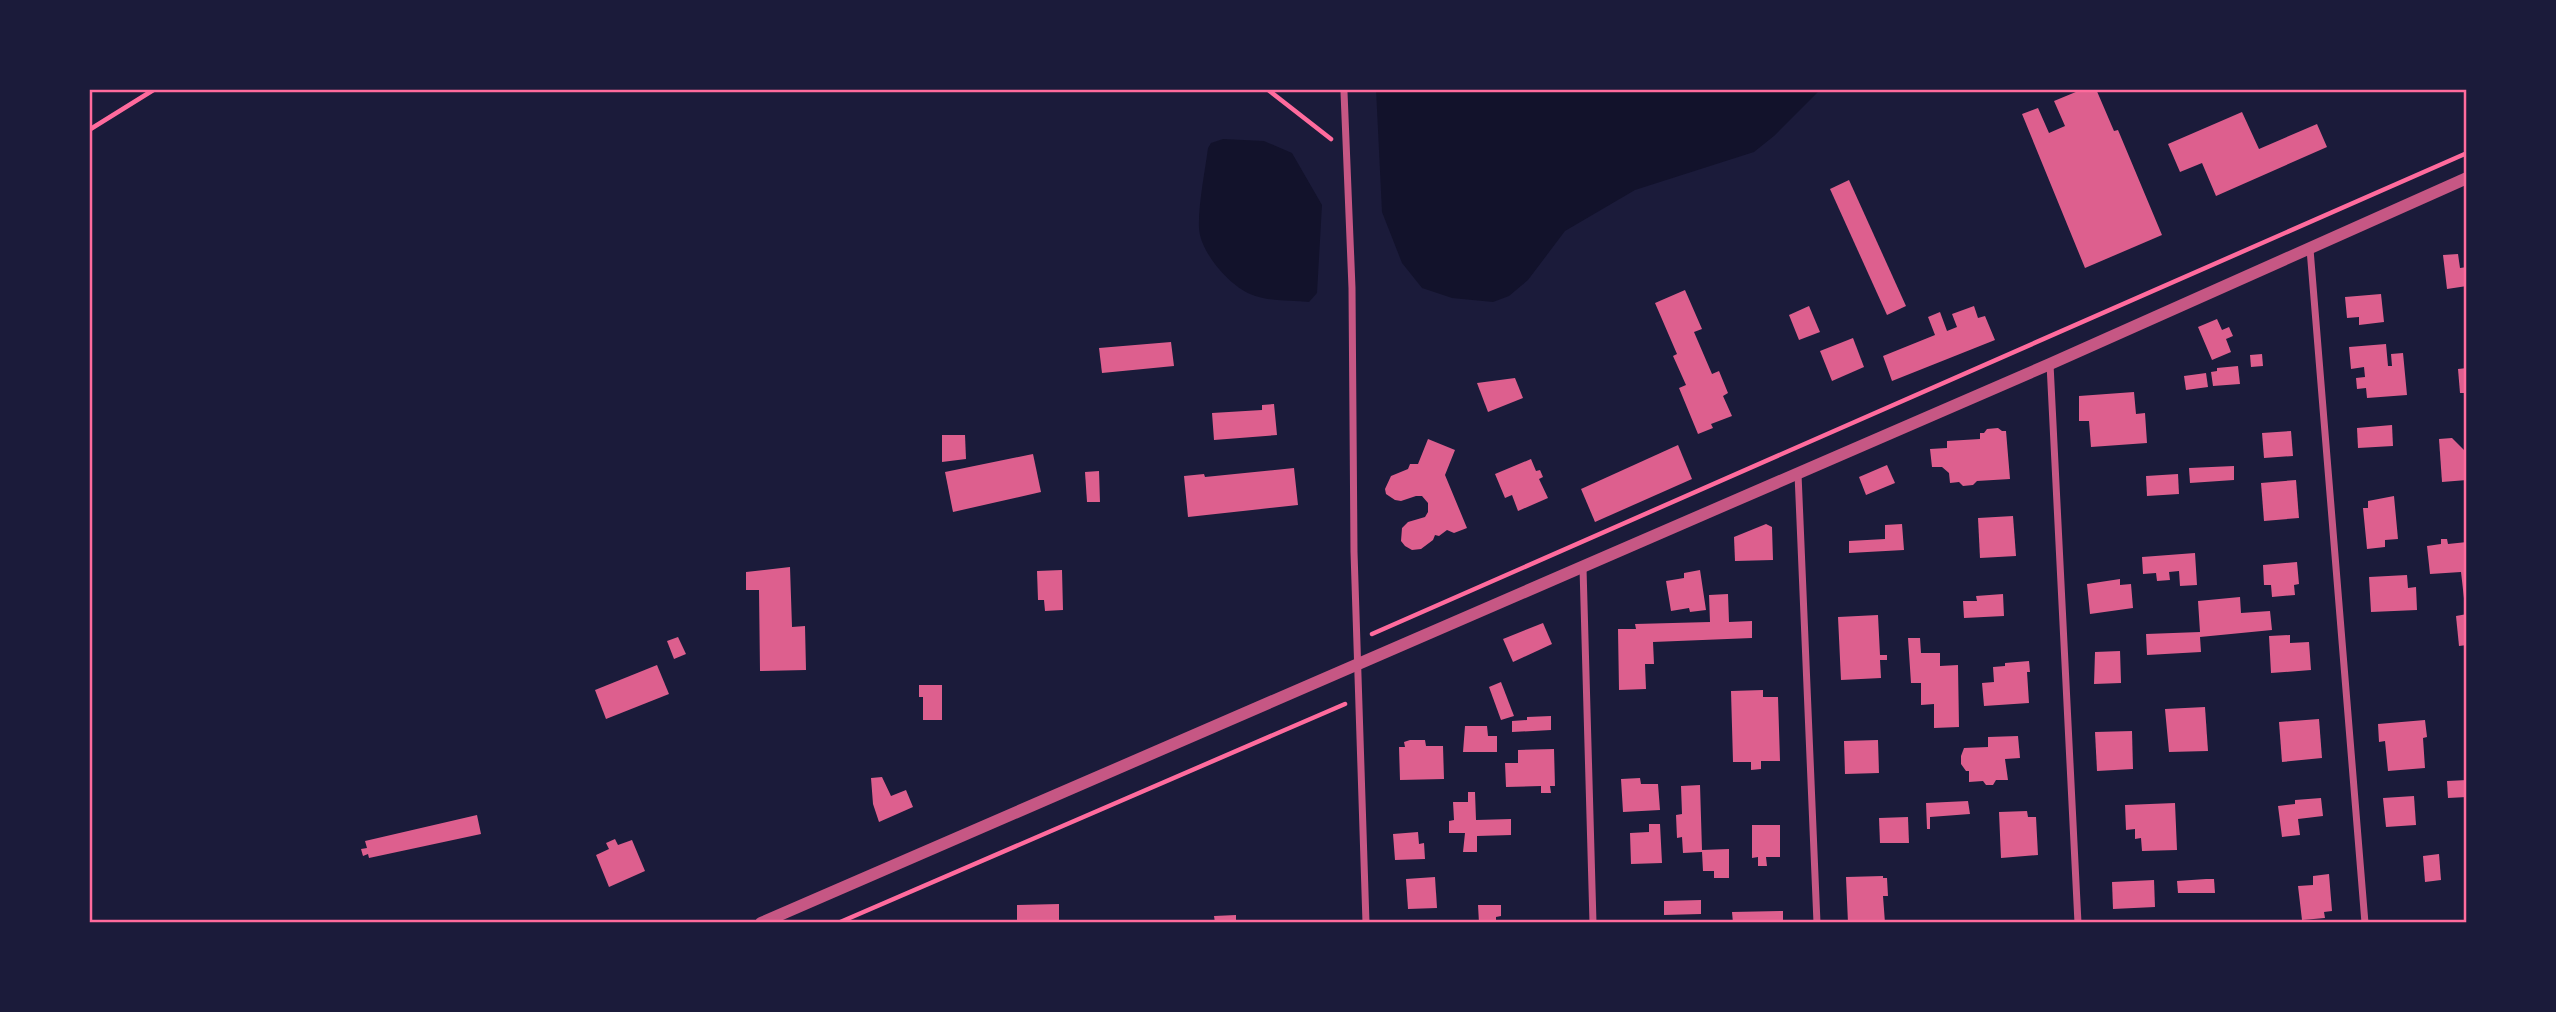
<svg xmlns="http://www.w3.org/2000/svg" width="2556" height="1012" font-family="Figtree,sans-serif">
<rect width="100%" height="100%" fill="#1b1b3a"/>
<!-- water -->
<g fill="#12122b">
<polygon points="1376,89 1821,89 1774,136 1754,152 1635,190 1565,231 1528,280 1509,296 1493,302 1452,298 1422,288 1402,263 1382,212"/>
<path d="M1223,139l41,2 28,12 30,52 -5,88 -8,9c-19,-2 -41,0 -59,-8 -21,-9 -50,-42 -51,-66 -1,-22 6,-57 9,-80l3,-5z"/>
</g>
<!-- building -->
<g fill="#dd5f8e">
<polygon points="2083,89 2096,89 2114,131 2118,130 2162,235 2085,268 2022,114 2038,108 2049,133 2065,126 2054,101"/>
<polygon points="2242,112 2259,149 2317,124 2327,147 2216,196 2202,163 2180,172 2168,144"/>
<polygon points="1849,180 1906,306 1887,315 1830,189"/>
<polygon points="2458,254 2460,268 2467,267 2467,286 2447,289 2443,255"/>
<polygon points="1685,290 1702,329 1694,332 1712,374 1719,371 1728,393 1723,396 1732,416 1711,424 1713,428 1698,434 1679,388 1686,385 1673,356 1677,354 1655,303"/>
<polygon points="2381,294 2384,322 2359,325 2359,317 2347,318 2345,297"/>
<polygon points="1809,306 1820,332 1799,340 1789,315"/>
<polygon points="1974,306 1978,318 1985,316 1995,340 1892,381 1883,356 1935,335 1928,317 1940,312 1947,331 1957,327 1952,314"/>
<polygon points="2217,319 2222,330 2229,327 2233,336 2226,339 2231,352 2212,360 2198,327"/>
<polygon points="1853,338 1864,367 1832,381 1820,351"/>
<polygon points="1171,342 1174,366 1102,373 1099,348"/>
<polygon points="2386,344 2388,366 2392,366 2391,354 2403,353 2407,395 2367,398 2366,388 2357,389 2356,378 2365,377 2364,367 2351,369 2349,347"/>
<polygon points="2262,354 2263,366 2251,367 2250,355"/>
<polygon points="2238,366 2240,384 2213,386 2211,372 2217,371 2217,368"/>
<polygon points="2467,368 2467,393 2460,393 2458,369"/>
<polygon points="2206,373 2208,387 2186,390 2184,376"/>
<polygon points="1515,378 1523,398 1488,412 1477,383"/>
<polygon points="2134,392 2136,414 2145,413 2147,443 2091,447 2089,421 2079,421 2079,396"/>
<polygon points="1274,404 1277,435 1214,440 1212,413 1262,410 1262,405"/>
<polygon points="2392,425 2393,446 2358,448 2357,428"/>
<polygon points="1998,428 2002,431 2006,431 2010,479 1977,481 1973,485 1963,486 1959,482 1950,483 1949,473 1942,467 1932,467 1930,449 1947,448 1947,441 1980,439 1980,433 1984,433 1987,429"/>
<polygon points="2291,431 2293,456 2264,458 2262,433"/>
<polygon points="942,435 965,435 966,459 942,462"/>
<polygon points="2452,438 2466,452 2467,480 2442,482 2439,439"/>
<polygon points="1428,439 1455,450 1445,475 1467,528 1454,533 1447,530 1439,536 1435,535 1433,540 1421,549 1412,550 1405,546 1401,541 1402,528 1408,522 1425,517 1428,512 1428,503 1422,496 1416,496 1401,501 1395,500 1386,494 1385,489 1391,476 1408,469 1410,464 1418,464"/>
<polygon points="1678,445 1692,479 1595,522 1581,489"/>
<polygon points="1033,454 1041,492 953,512 945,472"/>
<polygon points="1531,459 1536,471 1540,470 1543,477 1539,479 1548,498 1518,511 1512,495 1505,498 1495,474"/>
<polygon points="1887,465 1895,483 1866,495 1859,477"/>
<polygon points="2234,466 2234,480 2190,483 2189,468"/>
<polygon points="1294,468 1298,505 1188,517 1184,476 1204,474 1205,477"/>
<polygon points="1099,471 1100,502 1087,502 1085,472"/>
<polygon points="2178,474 2179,494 2147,496 2146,476"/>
<polygon points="2296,480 2299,518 2264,521 2261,483"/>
<polygon points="2394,496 2398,539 2385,540 2385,547 2367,549 2363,508 2368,508 2368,501"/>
<polygon points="2013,516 2016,556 1980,558 1978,518"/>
<polygon points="1766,524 1772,527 1773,560 1735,561 1734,537"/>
<polygon points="1902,524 1904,550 1849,553 1849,541 1885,539 1885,525"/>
<polygon points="2441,539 2447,539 2448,544 2467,542 2467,607 2465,607 2461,572 2430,574 2427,546 2441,544"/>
<polygon points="2195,553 2197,585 2180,586 2179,571 2169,572 2170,580 2157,581 2156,573 2143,574 2142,557"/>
<polygon points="2297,562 2299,584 2294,585 2295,595 2272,597 2271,585 2264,585 2263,565"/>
<polygon points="790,567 792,627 805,626 806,670 760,671 759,590 746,590 746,572"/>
<polygon points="1062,570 1063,610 1045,611 1044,600 1038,600 1037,571"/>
<polygon points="1700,570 1706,610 1690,612 1689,608 1671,611 1666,581 1684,578 1684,573"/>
<polygon points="2407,575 2408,588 2416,587 2417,610 2371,612 2369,577"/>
<polygon points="2120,579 2120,585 2131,584 2133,608 2090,614 2087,584"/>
<polygon points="1728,594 1729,622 1752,621 1752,638 1653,642 1654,664 1645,664 1646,689 1619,690 1618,629 1636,629 1635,624 1710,622 1709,595"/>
<polygon points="2003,594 2004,616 1964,618 1963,601 1977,601 1976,596"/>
<polygon points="2240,597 2241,613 2270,611 2272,630 2200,637 2201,652 2147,655 2146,634 2200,632 2198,601"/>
<polygon points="2467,614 2467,645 2459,646 2456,616"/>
<polygon points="1878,615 1880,655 1887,655 1887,660 1880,660 1881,678 1841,680 1838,617"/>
<polygon points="1543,623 1552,644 1513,662 1503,639"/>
<polygon points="2290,635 2290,643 2309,642 2311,670 2271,673 2269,636"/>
<polygon points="678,637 686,654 674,659 667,641"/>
<polygon points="1908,638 1920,638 1921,653 1940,653 1940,666 1958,665 1959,727 1934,728 1934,704 1921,705 1921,683 1911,683"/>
<polygon points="2120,651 2121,683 2094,684 2095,652"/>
<polygon points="2029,661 2030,672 2027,672 2029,703 1984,706 1982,683 1994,682 1993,667 2005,666 2005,663"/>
<polygon points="657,665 669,694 606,719 595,690"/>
<polygon points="1501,682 1514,716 1501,720 1489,687"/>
<polygon points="919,685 942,685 942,720 923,720 923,697 919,697"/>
<polygon points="1763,690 1763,697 1778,697 1780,761 1761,761 1761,769 1751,770 1751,762 1733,762 1731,691"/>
<polygon points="2205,707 2208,751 2169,752 2165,709"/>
<polygon points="1551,716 1551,730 1512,732 1512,721 1527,720 1527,717"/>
<polygon points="2319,719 2322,758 2282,762 2279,722"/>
<polygon points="2425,720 2427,737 2423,738 2425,768 2388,771 2385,741 2379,742 2378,724"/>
<polygon points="1465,726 1487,726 1488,736 1497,736 1497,752 1463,752"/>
<polygon points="2132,731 2133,769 2097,771 2095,732"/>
<polygon points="2018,736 2020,758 2005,759 2008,780 1996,780 1993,785 1986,785 1983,781 1969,782 1969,771 1966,771 1961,764 1961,756 1964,748 1988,747 1988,737"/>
<polygon points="1410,740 1425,740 1426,746 1443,746 1444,779 1400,780 1399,747 1405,747 1404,742"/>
<polygon points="1878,740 1879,773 1845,774 1844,741"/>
<polygon points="1554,749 1555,786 1550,786 1551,793 1541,793 1541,786 1506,787 1505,763 1518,763 1518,750"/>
<polygon points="882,777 891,796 906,790 913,807 879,822 873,804 871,778"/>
<polygon points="1640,778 1641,784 1658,784 1660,810 1623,812 1621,779"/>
<polygon points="2467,780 2467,797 2448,798 2447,781"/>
<polygon points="1700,785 1702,850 1729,849 1729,878 1714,878 1714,871 1703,871 1702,852 1683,853 1682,837 1677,838 1676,815 1682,814 1681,786"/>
<polygon points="1468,792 1475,792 1476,820 1511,819 1511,835 1477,836 1477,852 1463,852 1465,833 1449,833 1449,821 1454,820 1453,802 1468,802"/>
<polygon points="2414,796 2416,825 2386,827 2383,798"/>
<polygon points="2321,798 2323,816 2298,819 2300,835 2282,837 2278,806 2295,804 2295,800"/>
<polygon points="1968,801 1970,814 1930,817 1930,829 1927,829 1926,803"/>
<polygon points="2175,803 2177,850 2142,851 2141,838 2135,839 2135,829 2126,830 2125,805"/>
<polygon points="2027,811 2028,817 2036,817 2038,855 2001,858 1999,812"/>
<polygon points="477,815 481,834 369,858 368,854 363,856 361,849 367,848 365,841"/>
<polygon points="1908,817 1909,843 1880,843 1879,818"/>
<polygon points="1649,824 1660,824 1662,863 1631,864 1630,833 1649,832"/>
<polygon points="1752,825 1780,825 1780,857 1766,857 1767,866 1758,866 1758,857 1752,858"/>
<polygon points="1418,832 1419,844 1424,843 1425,859 1395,860 1393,834"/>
<polygon points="615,839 618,845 632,840 645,871 609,887 596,855 609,849 606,843"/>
<polygon points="2439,854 2441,880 2425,882 2423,856"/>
<polygon points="2329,874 2332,911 2324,912 2325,918 2302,920 2298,886 2313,885 2313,876"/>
<polygon points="1883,876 1883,878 1887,878 1888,896 1883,896 1885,923 1848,923 1846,877"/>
<polygon points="1435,877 1437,908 1408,909 1406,879"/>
<polygon points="2206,879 2214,879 2215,893 2178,893 2177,881"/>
<polygon points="2154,880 2155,907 2113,909 2112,882"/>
<polygon points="1701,900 1701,914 1664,915 1664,901"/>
<polygon points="1059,904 1059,923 1017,923 1017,905"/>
<polygon points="1478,905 1501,905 1501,916 1496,917 1496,923 1479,923"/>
<polygon points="1783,911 1783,923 1733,923 1732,912"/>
<polygon points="1236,915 1236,923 1215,923 1214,916"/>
</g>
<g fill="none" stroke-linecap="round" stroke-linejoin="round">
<!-- path -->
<g stroke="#ff6b9d" stroke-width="4.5">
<polyline points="1267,89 1331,139"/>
<polyline points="89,130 155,89"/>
<polyline points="1372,634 2467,153"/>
<polyline points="838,923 1345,704"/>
</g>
<!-- minor -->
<g stroke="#c65784" stroke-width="7">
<polyline points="1344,92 1352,288 1354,552 1366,923"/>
<polyline points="2310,249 2365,923"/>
<polyline points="2050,364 2078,923"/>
<polyline points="1798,474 1817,923"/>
<polyline points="1583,568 1593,923"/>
</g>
<!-- tertiary -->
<polyline stroke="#c65784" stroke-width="12" points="761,923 2050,364 2467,178"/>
</g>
<!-- border -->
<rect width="2556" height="1012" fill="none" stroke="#1b1b3a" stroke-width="182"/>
<rect x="91" y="91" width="2374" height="830" fill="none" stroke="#ff6b9d" stroke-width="2.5"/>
</svg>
